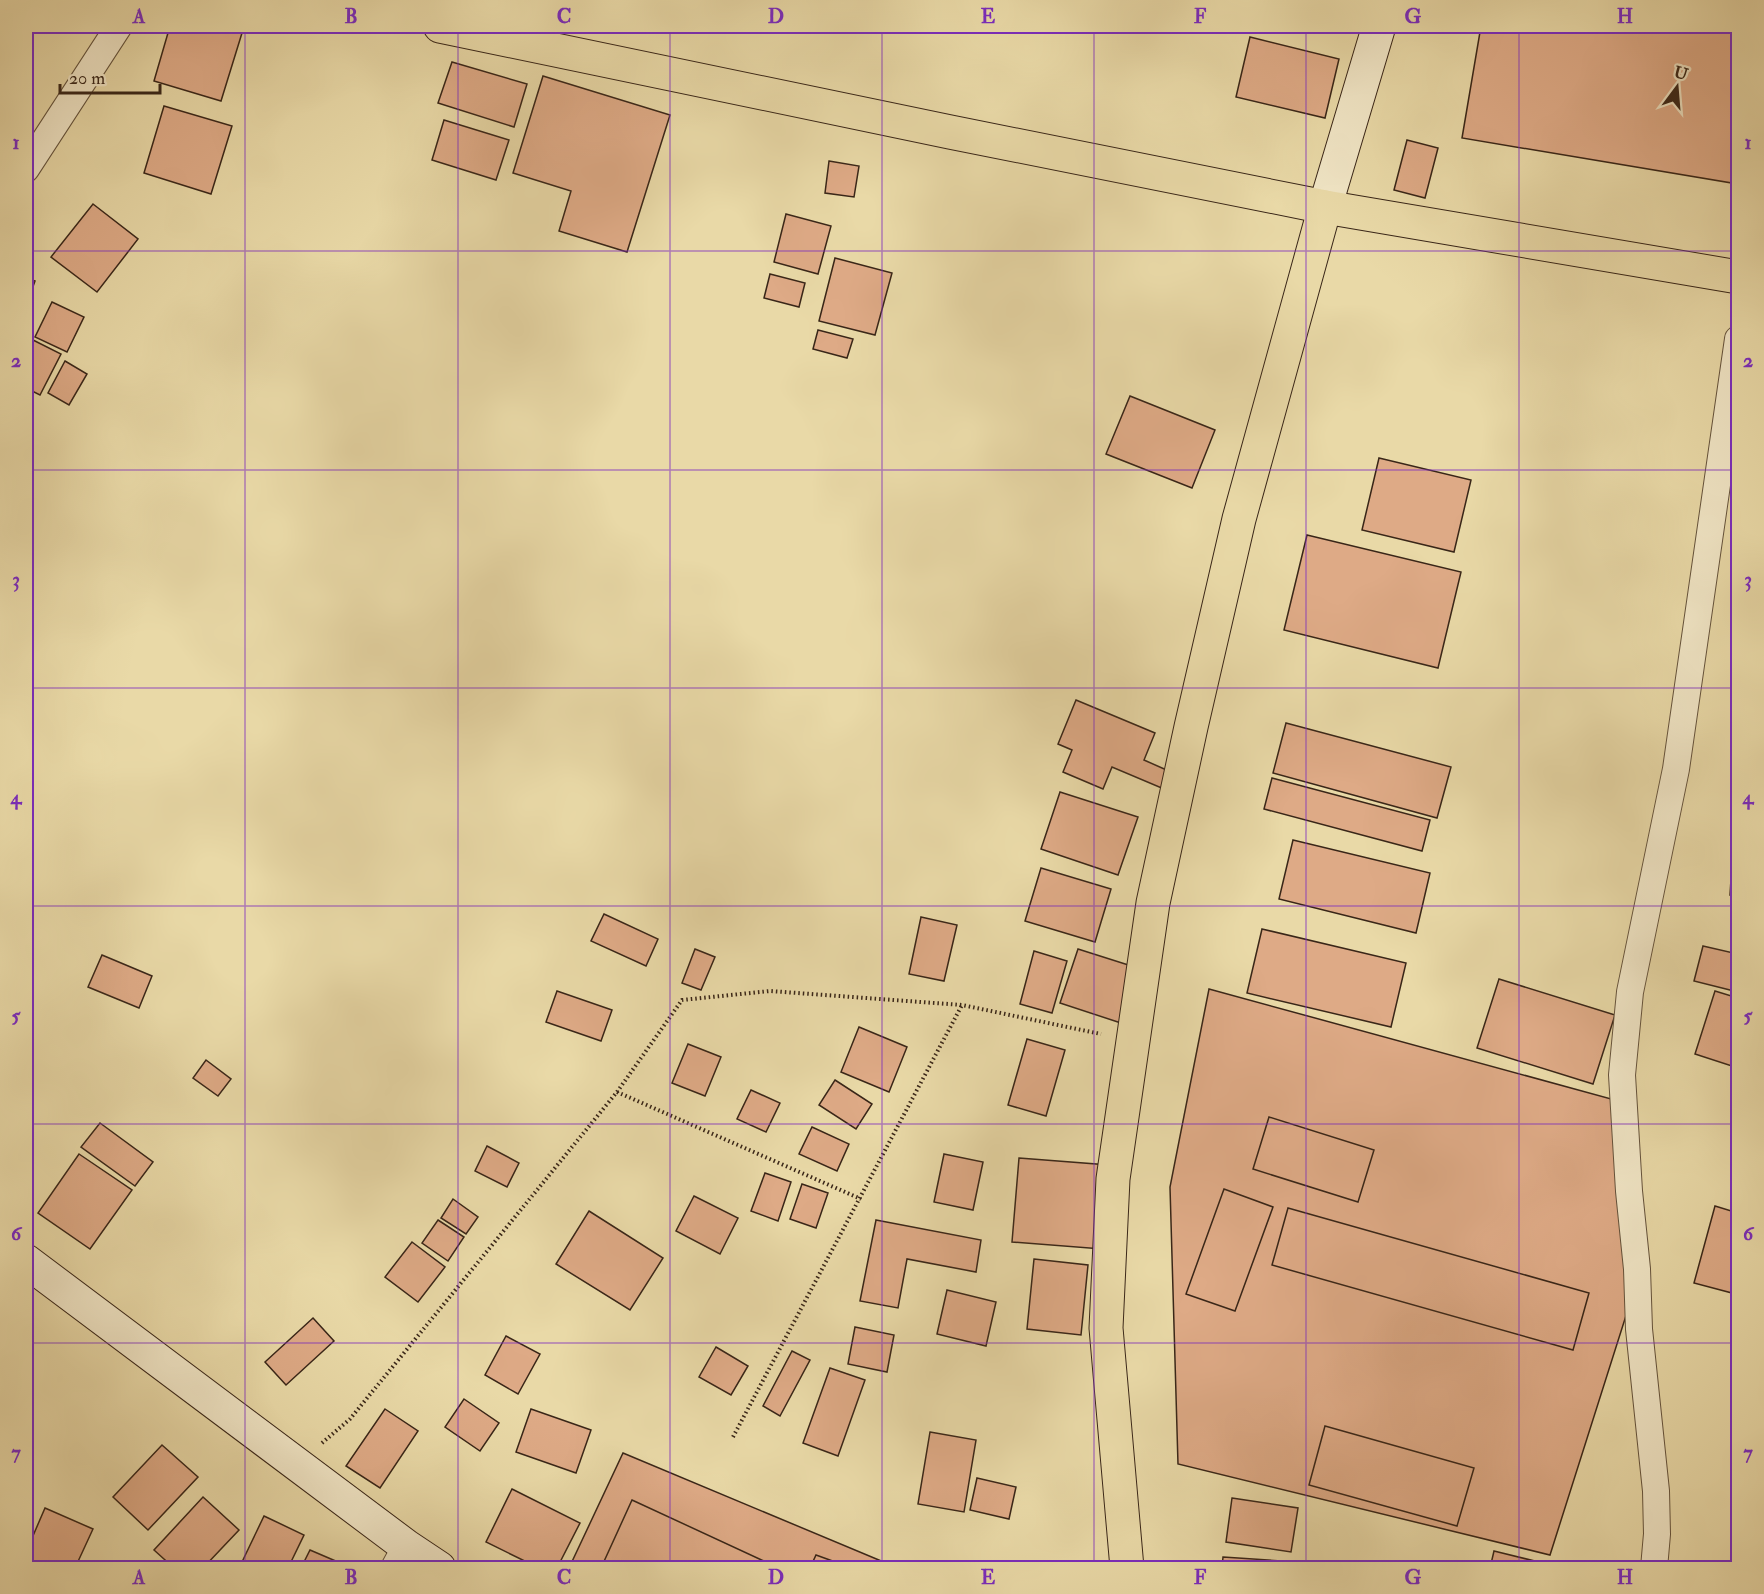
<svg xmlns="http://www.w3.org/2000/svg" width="1764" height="1594" font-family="'IM FELL Double Pica',serif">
<rect width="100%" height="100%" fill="#e9d9a7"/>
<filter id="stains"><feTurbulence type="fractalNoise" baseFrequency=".00333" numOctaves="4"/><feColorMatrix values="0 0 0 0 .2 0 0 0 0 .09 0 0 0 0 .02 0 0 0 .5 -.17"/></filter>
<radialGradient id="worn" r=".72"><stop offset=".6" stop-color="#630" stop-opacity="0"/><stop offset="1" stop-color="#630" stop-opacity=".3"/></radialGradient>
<!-- building -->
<g fill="#deaa86" stroke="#392618" stroke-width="1.5">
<polygon points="170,26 216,26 242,33 221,101 154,81"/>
<polygon points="1481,26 1738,26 1738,184 1462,138"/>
<polygon points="1250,37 1339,59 1325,118 1236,97"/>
<polygon points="452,62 527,84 514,127 438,103"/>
<polygon points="543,76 670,115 627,252 559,231 571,191 513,173"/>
<polygon points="164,106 232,126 211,194 144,173"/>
<polygon points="444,120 509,140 496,180 432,160"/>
<polygon points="1407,140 1438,148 1425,198 1394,190"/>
<polygon points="829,161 859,166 854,197 825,193"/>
<polygon points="93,204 138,239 97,292 51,257"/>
<polygon points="786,214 831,226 818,274 774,262"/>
<polygon points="835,258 892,273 875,335 819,321"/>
<polygon points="770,274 805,283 799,307 764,298"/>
<polygon points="26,278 35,281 26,306"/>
<polygon points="52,302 84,317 67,352 35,337"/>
<polygon points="818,330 853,339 847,358 813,349"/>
<polygon points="33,340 61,354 40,395 26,388 26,354"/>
<polygon points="65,361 87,374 69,405 48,393"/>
<polygon points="1130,396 1215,430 1192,488 1106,454"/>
<polygon points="1379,458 1471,480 1454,552 1362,530"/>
<polygon points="1307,535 1461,572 1438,668 1284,630"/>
<polygon points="1076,700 1155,733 1144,760 1171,772 1164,789 1112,767 1103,789 1063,772 1072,750 1058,744"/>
<polygon points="1286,723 1451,767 1437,818 1273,773"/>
<polygon points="1272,778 1430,820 1422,851 1264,809"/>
<polygon points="1060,792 1138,817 1118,875 1041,849"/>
<polygon points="1293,840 1430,873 1416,933 1279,899"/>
<polygon points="1041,868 1111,889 1095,942 1025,921"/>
<polygon points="1731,879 1738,880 1738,896 1730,895"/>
<polygon points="604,914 658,939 646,966 591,941"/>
<polygon points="921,917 957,925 944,981 909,974"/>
<polygon points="1262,929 1406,963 1391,1027 1247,993"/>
<polygon points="1703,946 1738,954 1738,992 1694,981"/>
<polygon points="695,949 715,957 701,990 682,983"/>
<polygon points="1078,949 1141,969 1124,1024 1060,1003"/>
<polygon points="1034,951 1067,961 1052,1013 1020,1004"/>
<polygon points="102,955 152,976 139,1008 88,987"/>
<polygon points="1499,979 1615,1015 1593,1084 1477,1048"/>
<polygon points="1209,989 1615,1100 1637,1281 1550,1555 1178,1464 1170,1187"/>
<polygon points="557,991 612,1010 601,1041 546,1022"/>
<polygon points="1715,991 1738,998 1738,1068 1695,1054"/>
<polygon points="859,1027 907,1047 889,1092 841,1072"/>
<polygon points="1027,1039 1065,1050 1046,1116 1008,1105"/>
<polygon points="688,1044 721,1057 705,1096 672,1083"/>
<polygon points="206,1060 231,1079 218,1096 193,1078"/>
<polygon points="835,1080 872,1104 856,1129 819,1105"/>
<polygon points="751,1090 780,1103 766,1132 737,1119"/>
<polygon points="1269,1117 1374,1150 1358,1202 1253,1169"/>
<polygon points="100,1123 153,1162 135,1186 81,1147"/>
<polygon points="812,1127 849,1144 837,1171 799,1154"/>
<polygon points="487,1146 519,1163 507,1187 475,1171"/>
<polygon points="79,1154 132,1190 90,1249 38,1213"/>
<polygon points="944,1154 983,1162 973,1210 934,1202"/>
<polygon points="1019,1158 1109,1165 1102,1249 1012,1242"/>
<polygon points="765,1173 791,1182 778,1221 751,1211"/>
<polygon points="802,1184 828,1193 816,1228 790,1219"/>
<polygon points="1224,1189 1273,1207 1235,1311 1186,1294"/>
<polygon points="694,1196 738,1218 720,1254 676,1231"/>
<polygon points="453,1199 478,1217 466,1234 441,1218"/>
<polygon points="1715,1206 1738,1213 1738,1269 1732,1293 1694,1283"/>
<polygon points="1288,1208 1589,1293 1573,1350 1272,1265"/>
<polygon points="589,1211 663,1258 630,1310 556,1264"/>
<polygon points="438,1220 464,1237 448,1261 422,1243"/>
<polygon points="876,1220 981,1240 976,1272 907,1259 898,1308 860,1301"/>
<polygon points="412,1242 445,1267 418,1302 385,1277"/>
<polygon points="1034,1259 1088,1265 1081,1335 1027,1329"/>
<polygon points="947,1290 996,1302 986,1346 937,1334"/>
<polygon points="313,1318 334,1341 286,1385 265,1362"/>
<polygon points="855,1327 894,1335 887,1372 848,1364"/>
<polygon points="506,1336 540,1354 518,1394 485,1375"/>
<polygon points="716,1347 748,1366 731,1395 699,1377"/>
<polygon points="792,1351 810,1360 780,1416 763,1406"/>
<polygon points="830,1368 865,1380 838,1456 803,1443"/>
<polygon points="464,1399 499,1423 480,1451 445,1427"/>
<polygon points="385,1409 418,1431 380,1488 346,1466"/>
<polygon points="531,1409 591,1430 576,1473 516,1452"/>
<polygon points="1325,1426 1474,1468 1457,1526 1309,1485"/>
<polygon points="930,1432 976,1440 964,1512 918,1504"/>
<polygon points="162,1445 198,1477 148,1530 113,1497"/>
<polygon points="623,1453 898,1568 569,1568"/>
<polygon points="977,1478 1016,1487 1009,1519 970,1510"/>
<polygon points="512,1489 580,1523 557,1568 539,1568 486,1542"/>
<polygon points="203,1497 239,1530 203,1568 174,1568 154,1550"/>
<polygon points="1232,1498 1298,1508 1291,1552 1226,1542"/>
<polygon points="632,1500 779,1568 601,1568"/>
<polygon points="45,1508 93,1529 75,1568 36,1568 26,1564 26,1552"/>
<polygon points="264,1516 304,1535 288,1568 251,1568 241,1564"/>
<polygon points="310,1550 352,1568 301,1568"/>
<polygon points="1494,1551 1563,1568 1490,1568"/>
<polygon points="816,1555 852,1568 810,1568"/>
<polygon points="1223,1557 1296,1562 1295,1568 1222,1568"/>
</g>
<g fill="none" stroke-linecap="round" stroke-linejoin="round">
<!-- street casing -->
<g stroke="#65533c" stroke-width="28">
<g id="street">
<polyline points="26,169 119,26"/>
<polyline points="394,1568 406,1546"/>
<polyline points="1654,1568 1657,1534 1656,1491 1639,1329 1637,1269 1629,1191 1622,1075 1630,992 1676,769 1738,339"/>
</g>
</g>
<!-- secondary casing -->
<g stroke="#392618" stroke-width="35">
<g id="secondary">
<polyline points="1325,207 1379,26"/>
<polyline points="26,1261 406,1546 439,1568"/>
</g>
</g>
<!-- primary casing -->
<g stroke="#392618" stroke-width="35">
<polyline id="primary" points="1127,1568 1106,1328 1113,1179 1153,903 1191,727 1239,519 1325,207"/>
</g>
<!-- highway casing -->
<g stroke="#392618" stroke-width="35">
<polyline id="highway" points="440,26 950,132 1325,207 1738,277"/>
</g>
<!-- path -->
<g stroke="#392618" stroke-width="4" stroke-dasharray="1.5 3" stroke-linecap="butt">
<polyline points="617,1092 861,1199"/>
<polyline points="733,1437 962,1005"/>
<polyline points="322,1443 350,1419 617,1092 682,1000 770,991 962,1005 1101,1034"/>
</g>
<!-- street -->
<use href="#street" stroke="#f1e6c6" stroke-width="26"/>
<!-- secondary -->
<use href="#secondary" stroke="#f1e6c6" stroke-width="33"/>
<!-- primary -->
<use href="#primary" stroke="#e9d9a7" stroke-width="33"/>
<!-- highway -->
<use href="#highway" stroke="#e9d9a7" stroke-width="33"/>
</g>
<!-- grid -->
<path fill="none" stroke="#7b2cbf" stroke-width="1.5" stroke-opacity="0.55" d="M245,26v1542M458,26v1542M670,26v1542M882,26v1542M1094,26v1542M1306,26v1542M1519,26v1542M26,251h1712M26,470h1712M26,688h1712M26,906h1712M26,1124h1712M26,1343h1712"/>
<!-- margin -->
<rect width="1764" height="1594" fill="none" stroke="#e9d9a7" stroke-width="66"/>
<!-- north arrow -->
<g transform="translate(1677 87) rotate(16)" stroke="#f1e6c6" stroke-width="4.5" paint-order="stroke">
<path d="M0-4.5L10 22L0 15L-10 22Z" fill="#392618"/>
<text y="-9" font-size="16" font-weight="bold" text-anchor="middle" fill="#392618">U</text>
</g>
<!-- scale -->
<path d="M60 84v9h100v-9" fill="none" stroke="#392618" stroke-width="3"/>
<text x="69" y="84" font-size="18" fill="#392618" stroke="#f1e6c6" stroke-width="4.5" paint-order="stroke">20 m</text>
<rect x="33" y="33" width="1698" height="1528" fill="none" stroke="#7b2cbf" stroke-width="2"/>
<g font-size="20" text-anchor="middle" font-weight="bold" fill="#7b2cbf">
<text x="139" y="23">A</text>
<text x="351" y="23">B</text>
<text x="564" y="23">C</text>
<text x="776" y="23">D</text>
<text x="988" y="23">E</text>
<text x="1200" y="23">F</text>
<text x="1413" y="23">G</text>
<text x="1625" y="23">H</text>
<text x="16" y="149">1</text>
<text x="1748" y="149">1</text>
<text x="16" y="367">2</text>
<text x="1748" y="367">2</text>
<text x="16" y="586">3</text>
<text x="1748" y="586">3</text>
<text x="16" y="804">4</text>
<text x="1748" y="804">4</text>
<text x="16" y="1022">5</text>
<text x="1748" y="1022">5</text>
<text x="16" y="1240">6</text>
<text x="1748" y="1240">6</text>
<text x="16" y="1459">7</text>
<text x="1748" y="1459">7</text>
<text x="139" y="1584">A</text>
<text x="351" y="1584">B</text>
<text x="564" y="1584">C</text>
<text x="776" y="1584">D</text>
<text x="988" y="1584">E</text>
<text x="1200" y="1584">F</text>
<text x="1413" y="1584">G</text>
<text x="1625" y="1584">H</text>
</g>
<rect width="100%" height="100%" filter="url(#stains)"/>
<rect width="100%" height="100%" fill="url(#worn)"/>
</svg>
